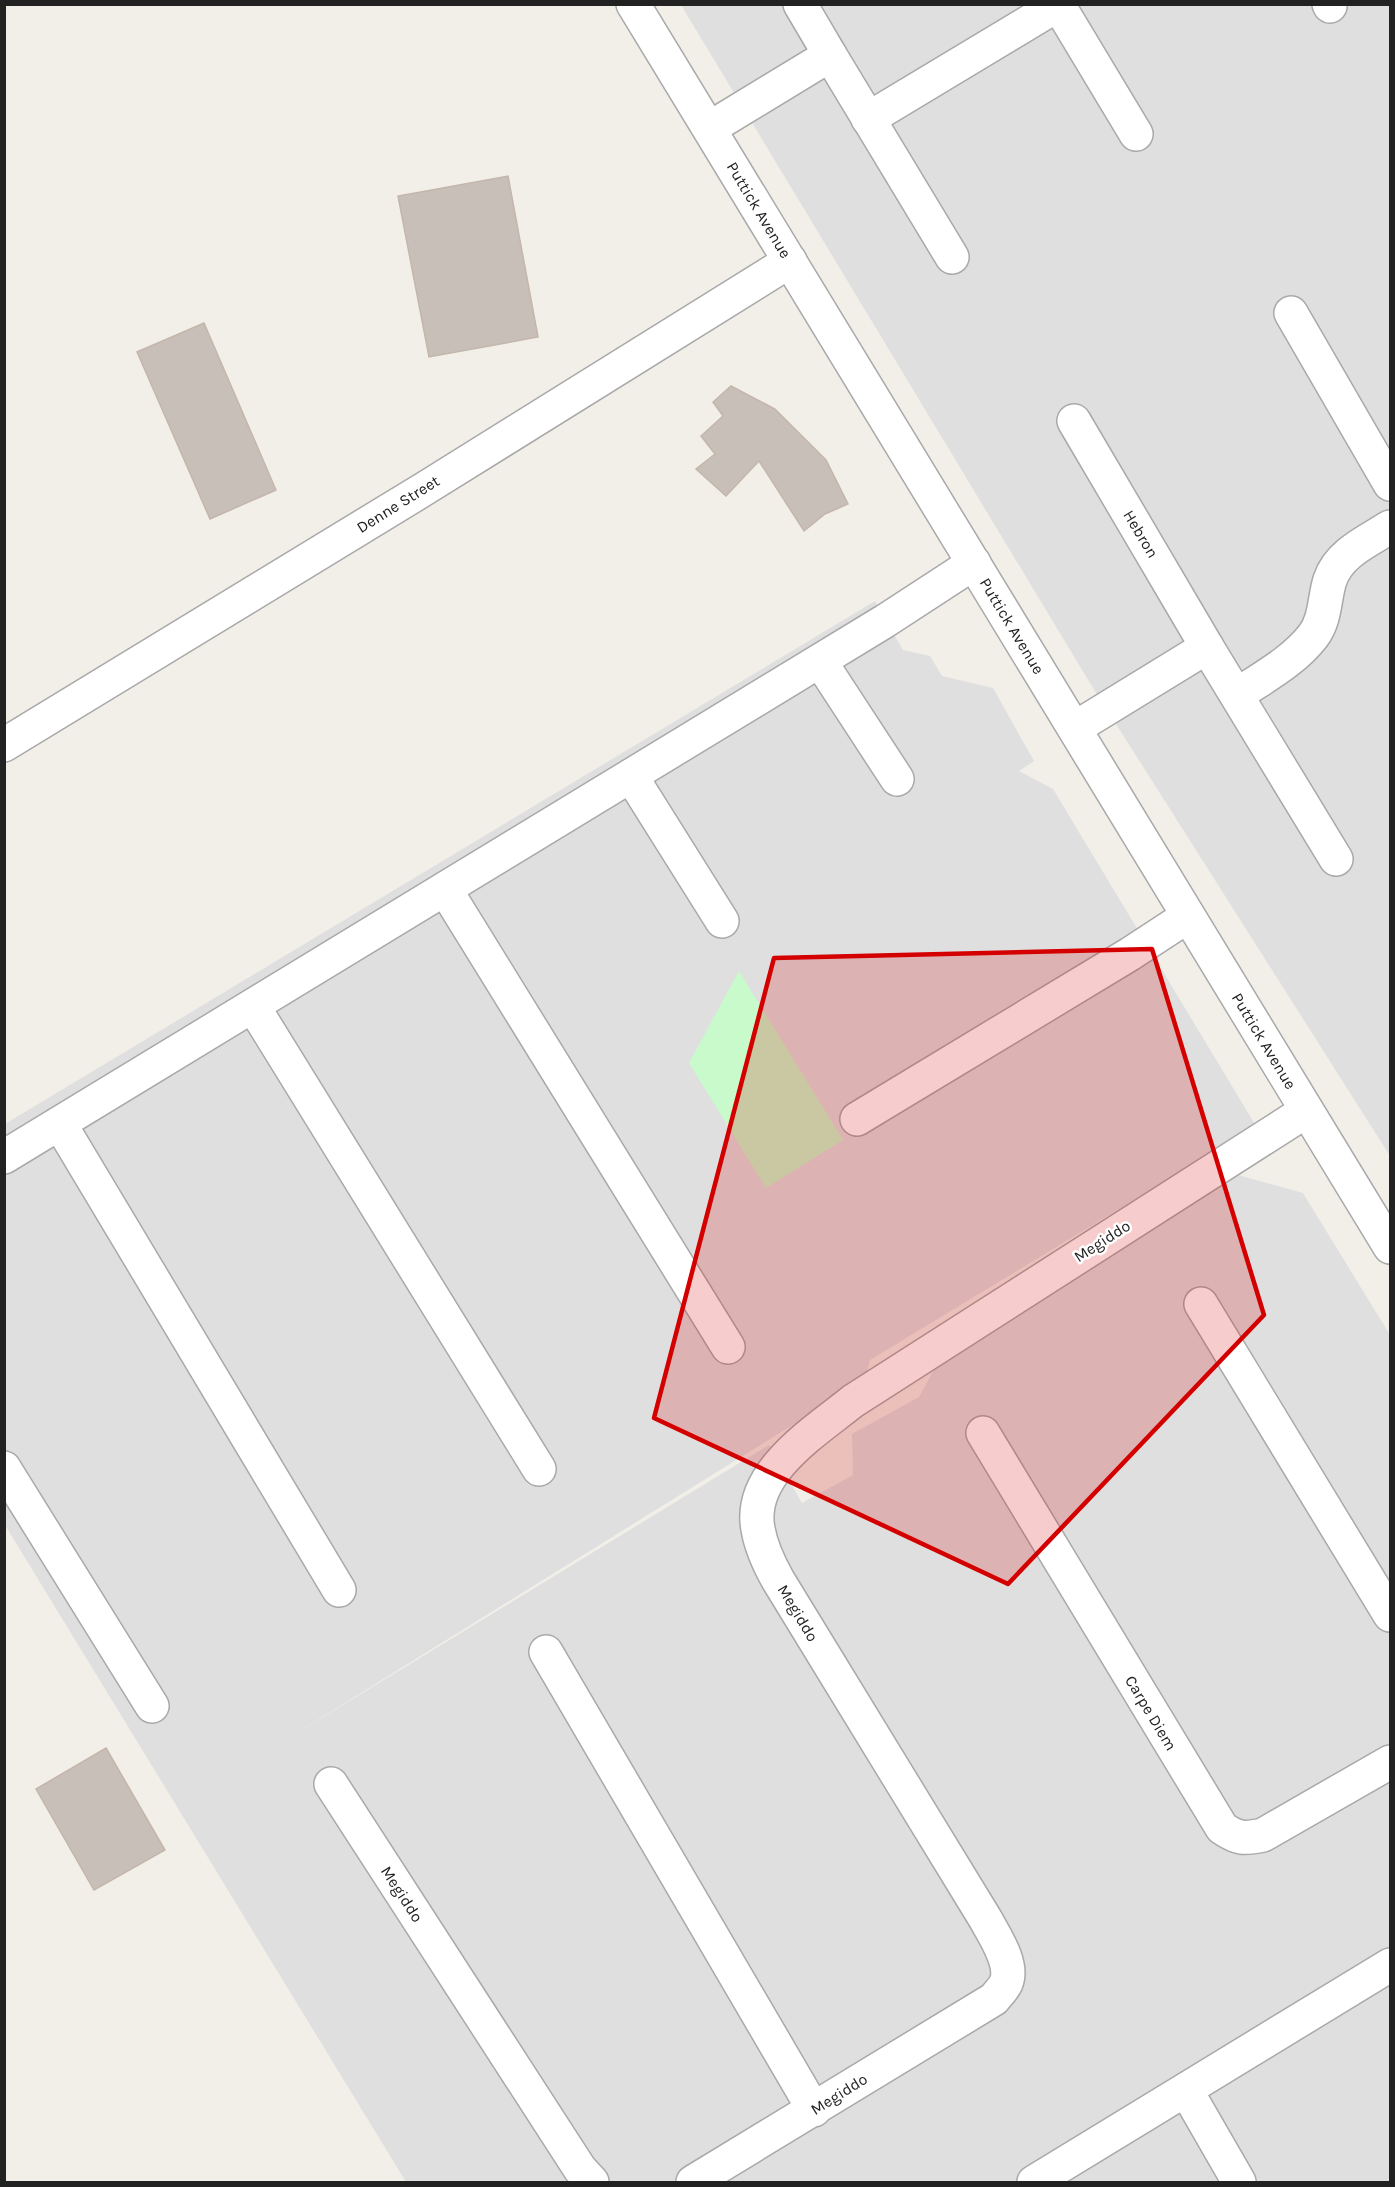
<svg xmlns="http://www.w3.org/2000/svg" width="1395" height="2187" font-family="Karla,sans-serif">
<rect width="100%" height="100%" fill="#f2efe9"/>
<!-- residential -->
<g fill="#e0dfdf">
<polygon points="681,5 1390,5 1390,1156 1090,683"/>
<polygon points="875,601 903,650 930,656 942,676 993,688 1034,761 1019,771 1053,789 1256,1126 870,1360 865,1380 287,1739 769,1445 802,1503 853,1475 852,1434 919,1397 936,1366 1238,1175 1303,1193 1390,1335 1390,2182 406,2182 5,1525 5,1124"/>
</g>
<!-- park -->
<polygon fill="#c8facc" points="739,971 843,1140 766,1188 689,1063"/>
<!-- building -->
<g fill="#c7bfb8" stroke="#c4b6ab" stroke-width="1.5">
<polygon points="508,176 538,337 429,357 398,196"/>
<polygon points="204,323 276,490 210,519 137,352"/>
<polygon points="731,386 775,409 826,460 848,504 825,514 804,531 759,461 726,496 696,469 715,454 701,436 723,416 713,402"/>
<polygon points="106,1748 165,1850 94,1890 36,1789"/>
</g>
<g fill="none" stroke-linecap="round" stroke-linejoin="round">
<!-- minor casing -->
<g stroke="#a9a9a9" stroke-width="36">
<g id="minor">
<polyline points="633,4 1390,1247"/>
<polyline points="1329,4 1330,6"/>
<polyline points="1059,6 1136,134"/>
<polyline points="830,55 952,257"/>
<polyline points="868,119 1059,4"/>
<polyline points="710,128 830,55 800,4"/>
<polyline points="1291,313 1390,484"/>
<polyline points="1074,421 1207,647 1075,728"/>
<polyline points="1207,647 1336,859"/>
<polyline points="820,661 897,779"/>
<path d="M1237,695c25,-17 57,-34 76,-59 13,-17 11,-38 17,-56 9,-27 38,-39 60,-53"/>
<polyline points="4,745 424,489 790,261"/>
<polyline points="631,776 722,921"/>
<polyline points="445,889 728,1347"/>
<polyline points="253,1006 539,1469"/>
<polyline points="857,1119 1130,954 1188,916"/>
<polyline points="60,1124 339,1590"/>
<polyline points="4,1157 885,621 974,563"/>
<polyline points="1201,1304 1390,1615"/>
<path d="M983,1433l239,395c16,11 22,11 41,7l127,-73"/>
<polyline points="4,1468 152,1706"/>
<polyline points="546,1652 814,2110"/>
<polyline points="331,1784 580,2169 592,2182"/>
<polyline points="1186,2090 1239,2182"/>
<path d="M693,2182l301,-183c4,-5 10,-11 12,-16 8,-19 -11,-46 -20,-63l-208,-340c-9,-16 -17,-33 -20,-51 -11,-56 58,-98 95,-128l453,-290"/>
<polyline points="1034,2182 1390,1965"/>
</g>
</g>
<!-- minor -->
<use href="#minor" stroke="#fff" stroke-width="33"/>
</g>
<!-- marked area -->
<path fill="#d40000" fill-opacity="0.2" stroke="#d40000" stroke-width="4.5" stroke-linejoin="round" d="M1152,949l112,366 -256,269 -354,-166 120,-460z"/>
<g text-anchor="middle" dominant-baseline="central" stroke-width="5" stroke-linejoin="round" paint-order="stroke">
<!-- street labels -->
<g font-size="16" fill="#222" stroke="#fff">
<text transform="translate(759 210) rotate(59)">Puttick Avenue</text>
<text transform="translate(398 504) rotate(-32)">Denne Street</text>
<text transform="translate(1141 534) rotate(59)">Hebron</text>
<text transform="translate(1012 626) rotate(59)">Puttick Avenue</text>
<text transform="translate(1264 1041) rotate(59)">Puttick Avenue</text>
<text transform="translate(1102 1241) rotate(-33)">Megiddo</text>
<text transform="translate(798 1613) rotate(59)">Megiddo</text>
<text transform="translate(1151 1713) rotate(59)">Carpe Diem</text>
<text transform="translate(402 1894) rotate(57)">Megiddo</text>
<text transform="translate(839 2094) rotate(-32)">Megiddo</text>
</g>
</g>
<!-- border -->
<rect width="1395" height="2187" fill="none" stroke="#222222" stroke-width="12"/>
</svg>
